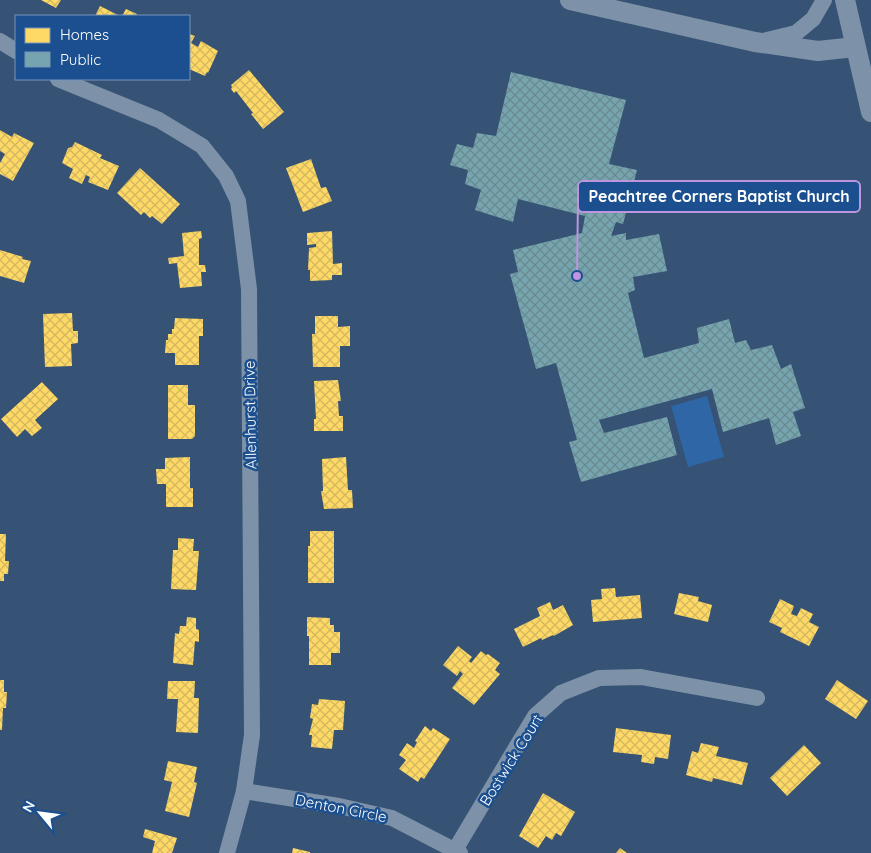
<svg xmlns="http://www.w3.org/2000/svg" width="871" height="853" font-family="Quicksand,sans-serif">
<defs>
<pattern id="homes-cross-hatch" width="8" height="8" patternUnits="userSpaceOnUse" patternTransform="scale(1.25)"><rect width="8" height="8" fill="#ffd966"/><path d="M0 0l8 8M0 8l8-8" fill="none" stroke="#d2b660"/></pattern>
<pattern id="public-cross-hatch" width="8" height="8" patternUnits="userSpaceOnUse" patternTransform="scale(1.25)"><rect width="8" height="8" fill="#76a5af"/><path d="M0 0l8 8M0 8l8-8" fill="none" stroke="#698a91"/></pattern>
</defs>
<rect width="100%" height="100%" fill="#365274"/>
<!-- garden -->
<polygon fill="#2f66a5" points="707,396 724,457 688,467 671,406"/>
<!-- homes -->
<g fill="url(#homes-cross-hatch)">
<polygon points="41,0 61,0 56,8"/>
<polygon points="100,6 120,16 95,16"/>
<polygon points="126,9 137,14 136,16 122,16"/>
<polygon points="189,34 195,36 191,43 198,47 201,41 218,51 208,73 207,72 205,76 189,69"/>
<polygon points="249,70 284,112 263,129 251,114 253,113 236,91 234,93 231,89 232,87 231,85"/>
<polygon points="0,130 12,137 14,133 34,143 13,181 0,174 0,163 5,154 0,151"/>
<polygon points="75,142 102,155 100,158 119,166 108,190 88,182 90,177 86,175 82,184 69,178 73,169 62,163 68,148 72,147"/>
<polygon points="311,159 321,188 326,187 332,201 303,212 286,168"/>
<polygon points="140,168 180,204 162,224 152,216 150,218 144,212 141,215 117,193"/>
<polygon points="201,231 202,238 199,239 199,265 205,265 206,272 201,272 202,286 180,288 177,263 169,264 168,258 184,256 182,233"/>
<polygon points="332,231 333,264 342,263 342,275 332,275 332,280 310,281 310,270 308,270 309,248 316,247 316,244 307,245 307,233"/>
<polygon points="0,250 23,257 22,259 31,261 24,283 0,276"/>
<polygon points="72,313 73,331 78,331 78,343 71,344 72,366 45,367 43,314"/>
<polygon points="315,316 338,316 338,327 350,326 350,346 340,346 340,367 313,367 312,334 315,334"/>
<polygon points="175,318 203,319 203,336 199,336 199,365 175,365 175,353 165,353 166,340 168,340 168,334 172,334 172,329 174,329"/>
<polygon points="338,380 341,401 338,401 339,416 343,416 343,431 314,431 314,419 316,419 314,381"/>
<polygon points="42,382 58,399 35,420 42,428 32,436 25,429 17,437 1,419"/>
<polygon points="168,385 188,385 188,405 195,405 195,436 192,439 168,439"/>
<polygon points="190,457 190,488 193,488 193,507 166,507 166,484 157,484 156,469 165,469 165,458"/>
<polygon points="346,457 348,490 352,490 353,508 324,509 321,491 323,491 322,459"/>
<polygon points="310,531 334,531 334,583 308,583 308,546 310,546"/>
<polygon points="0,534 6,534 5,561 9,561 8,574 4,574 4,581 0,581"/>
<polygon points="178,538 194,539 193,551 199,551 196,590 171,589 173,550 178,550"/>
<polygon points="615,588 616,597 640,595 642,618 593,622 591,600 602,599 601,589"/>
<polygon points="679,593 699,597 698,601 712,605 708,622 674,614"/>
<polygon points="780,599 794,606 791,614 797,616 801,608 813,614 809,622 819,627 809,646 780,632 782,628 769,622"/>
<polygon points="550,602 553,610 563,605 573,625 554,636 553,635 542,640 541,638 523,647 514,629 540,616 537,608"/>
<polygon points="187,617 196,618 196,629 199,630 199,642 195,641 193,665 173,663 175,633 179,634 180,626 186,626"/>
<polygon points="307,617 330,618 330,625 334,625 334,632 340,632 340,653 331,653 331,665 309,665 309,636 307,636"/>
<polygon points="458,646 472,657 469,661 471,663 481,651 486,655 488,654 500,663 495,670 500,674 474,705 452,688 463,674 460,671 457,676 443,665"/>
<polygon points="0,680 4,680 4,692 7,692 6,708 3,708 2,730 0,730"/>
<polygon points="837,680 868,701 856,719 825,699"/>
<polygon points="168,681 195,681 194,698 199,698 198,733 176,732 178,699 167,699"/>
<polygon points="319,699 345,701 343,730 334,730 332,749 311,747 312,735 309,735 313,719 310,718 312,704 318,705"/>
<polygon points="425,726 431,731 433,728 450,739 424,779 421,777 418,782 399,769 406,760 399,755 407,743 414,748 417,742 415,741"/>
<polygon points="616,728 671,735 668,759 655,757 654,764 641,762 642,755 613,752"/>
<polygon points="701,743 719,747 716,756 748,763 742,785 713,778 712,782 686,775 692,751 698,753"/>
<polygon points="804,745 821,763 787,796 770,778"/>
<polygon points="168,761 197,767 194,782 197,783 189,817 165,811 172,782 164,780"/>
<polygon points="543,793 575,812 561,836 556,833 552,840 546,836 538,848 519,836"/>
<polygon points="145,829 177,838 172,853 152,853 155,841 143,837"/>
<polygon points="293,848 310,852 310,853 292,853"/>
<polygon points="620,848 627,853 616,853"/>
</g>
<!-- public -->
<polygon fill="url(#public-cross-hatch)" points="511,72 626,100 609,164 637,170 623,224 616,222 611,236 626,233 626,240 659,234 667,271 633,277 635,290 628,293 644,358 699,343 697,328 729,319 735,343 746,340 751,350 772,345 781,369 791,364 805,408 793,412 801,436 776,445 769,418 723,432 712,389 599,420 604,433 667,417 677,455 581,482 569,442 577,440 556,363 536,369 510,274 518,272 513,250 582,233 585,216 518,199 513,222 475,210 481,190 465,184 468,170 450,165 457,144 473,148 477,133 496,136"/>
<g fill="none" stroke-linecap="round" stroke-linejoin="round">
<!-- minor -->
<g stroke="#7d92a8" stroke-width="16">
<polyline points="0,41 16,51"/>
<polyline points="763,41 796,33 813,19 824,0"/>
<polyline points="58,79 159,120 202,146 226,176 238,201 249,289 252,735 244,791 227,853"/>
<polyline points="244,791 339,806 392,818 460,853"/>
<polyline points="455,850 535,716 561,693 599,678 641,677 757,698"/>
</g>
<!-- tertiary -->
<g stroke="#7d92a8" stroke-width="20">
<polyline points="570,0 755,42 818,51 855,47"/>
<polyline points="845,0 871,112"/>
</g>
</g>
<g text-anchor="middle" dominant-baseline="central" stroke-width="5" stroke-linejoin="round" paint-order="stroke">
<!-- street labels -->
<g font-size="15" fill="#fff" stroke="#1b4f8f">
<text transform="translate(250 415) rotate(-91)">Allenhurst Drive</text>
<text transform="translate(511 760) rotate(-58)">Bostwick Court</text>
<text transform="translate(341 808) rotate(11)">Denton Circle</text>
</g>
</g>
<!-- callouts -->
<path fill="none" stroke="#bd96df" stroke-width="2" d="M577 276L578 197"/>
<circle fill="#bd96df" stroke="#1b4f8f" stroke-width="2" cx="577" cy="276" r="5"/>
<rect fill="#1b4f8f" stroke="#bd96df" stroke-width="2" x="578" y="181" width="282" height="31" rx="5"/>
<g font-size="16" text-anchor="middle" font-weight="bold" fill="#fff">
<text x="719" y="202">Peachtree Corners Baptist Church</text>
</g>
<!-- legend -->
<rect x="15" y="15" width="175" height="65" fill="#1b4f8f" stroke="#7695bc"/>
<rect x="25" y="28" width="25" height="15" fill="#ffd966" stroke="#7695bc"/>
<text x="60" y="40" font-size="15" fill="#ffffff">Homes</text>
<rect x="25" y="52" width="25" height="15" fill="#76a5af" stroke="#7695bc"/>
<text x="60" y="65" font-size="15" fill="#ffffff">Public</text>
<!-- north arrow -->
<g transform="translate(40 813) rotate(299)" stroke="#1b4f8f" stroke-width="4" paint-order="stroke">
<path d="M0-4L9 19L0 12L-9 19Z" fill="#ffffff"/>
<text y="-8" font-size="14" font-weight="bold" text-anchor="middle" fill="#ffffff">N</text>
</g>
</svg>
